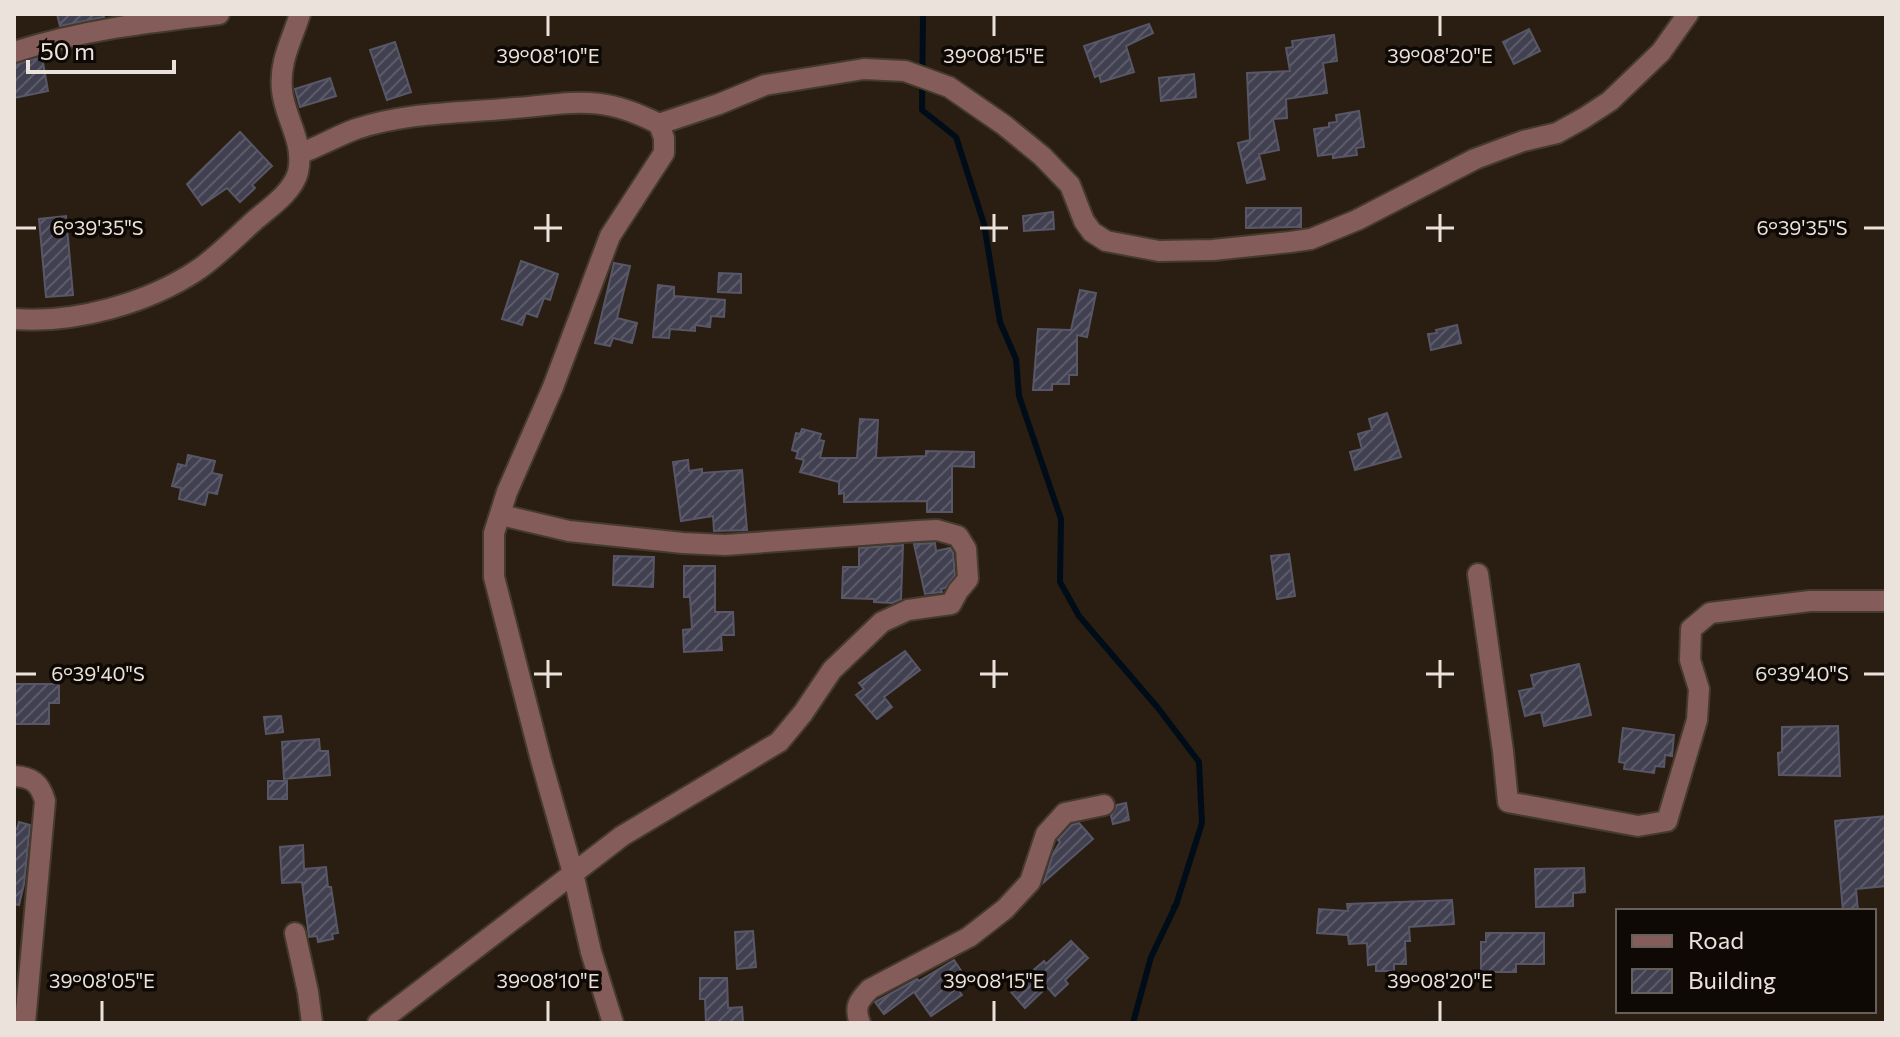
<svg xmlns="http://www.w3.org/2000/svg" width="1900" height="1037" font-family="Commissioner,sans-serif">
<defs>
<pattern id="building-hatch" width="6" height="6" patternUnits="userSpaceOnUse" patternTransform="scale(2)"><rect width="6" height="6" fill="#414050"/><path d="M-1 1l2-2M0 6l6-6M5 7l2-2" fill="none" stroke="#5d5b69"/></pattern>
</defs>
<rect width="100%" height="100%" fill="#2a1e12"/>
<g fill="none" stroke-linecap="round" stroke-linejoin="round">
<!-- stream -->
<g stroke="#000d18" stroke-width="6">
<polyline points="923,14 922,110 956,137 984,224 1000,322 1016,359 1019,396 1061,519 1060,582 1079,616 1158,708 1199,762 1202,823 1176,905"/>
<polyline points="1133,1023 1151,957 1176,905 1174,907"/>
</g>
</g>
<!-- building -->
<g fill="url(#building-hatch)" stroke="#585768" stroke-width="2">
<polygon points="57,14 103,14 104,17 60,26"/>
<polygon points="1149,24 1153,33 1126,46 1134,72 1101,82 1099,75 1095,77 1084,46"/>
<polygon points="1529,29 1540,51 1514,64 1503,42"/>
<polygon points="1334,35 1337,61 1323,63 1327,93 1286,99 1287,118 1273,119 1279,150 1259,154 1265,179 1247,183 1238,143 1250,140 1247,73 1290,71 1286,48 1293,47 1292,41"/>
<polygon points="395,42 411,92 387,100 370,50"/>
<polygon points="42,57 48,91 14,98 14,65"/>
<polygon points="1194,74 1196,97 1161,101 1159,78"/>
<polygon points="330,78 336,96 300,107 295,89"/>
<polygon points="1359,111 1364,147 1356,148 1357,155 1333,158 1333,154 1318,156 1314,129 1329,127 1329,123 1337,122 1336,115"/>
<polygon points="240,132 272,166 252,185 255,188 240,202 227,188 202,205 187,184"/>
<polygon points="1246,208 1301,208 1301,227 1246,228"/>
<polygon points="1053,212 1054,229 1024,231 1023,216"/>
<polygon points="66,216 73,295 46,297 39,219"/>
<polygon points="521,261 558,274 550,300 544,298 537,317 526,313 522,325 502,319"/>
<polygon points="614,263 630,266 617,318 637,323 632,343 613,338 610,346 595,343"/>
<polygon points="719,273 741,274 741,293 718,292"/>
<polygon points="658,285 674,287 674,296 725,300 724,317 711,316 710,327 695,325 695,331 670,329 669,338 653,337"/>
<polygon points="1080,290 1096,293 1087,337 1077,335 1077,375 1069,375 1069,384 1052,384 1052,390 1033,390 1038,329 1071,330"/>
<polygon points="1457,325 1461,343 1431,350 1428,334 1437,333 1436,330"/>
<polygon points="1387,413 1401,457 1355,470 1350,452 1362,449 1358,434 1372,430 1369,419"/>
<polygon points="860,419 878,420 876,458 926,456 926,451 974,452 974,467 952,466 952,512 927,512 927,501 844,502 844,493 839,494 839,482 800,472 804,460 796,458 798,452 792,450 796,433 800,434 802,429 821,434 819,440 824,441 820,458 857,458"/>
<polygon points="188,455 215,461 212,473 222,475 217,494 208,492 205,505 179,499 181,488 172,486 178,464 186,466"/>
<polygon points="688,460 689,471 702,469 702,473 742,470 747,530 714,531 713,516 681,521 673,462"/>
<polygon points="935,543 936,551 950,548 953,553 955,575 945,588 941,589 942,592 925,594 914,544"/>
<polygon points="903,545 901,599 892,603 874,602 874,599 842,598 843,567 859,567 859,548"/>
<polygon points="1289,554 1295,596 1277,599 1271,556"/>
<polygon points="614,556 654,557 653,587 613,585"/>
<polygon points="684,566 715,566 715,612 733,612 734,635 721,635 722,650 684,652 683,630 692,629 690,597 684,597"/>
<polygon points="905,651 920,670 884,697 892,707 877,719 856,695 864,689 859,683"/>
<polygon points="1579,664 1591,715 1544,726 1541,712 1525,716 1519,691 1534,688 1531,675"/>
<polygon points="14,684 59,684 59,703 49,703 49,724 14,724"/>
<polygon points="281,716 283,732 266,734 264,717"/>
<polygon points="1838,726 1840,776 1779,775 1778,753 1782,752 1782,727"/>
<polygon points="1623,728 1674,735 1672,756 1665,755 1664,767 1655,766 1654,773 1624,769 1625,763 1619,762"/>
<polygon points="319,739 320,751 328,751 330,775 284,779 282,742"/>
<rect x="268" y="781" width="19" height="18"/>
<polygon points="1126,803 1129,820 1113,824 1111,816 1117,805"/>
<polygon points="1886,816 1886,886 1856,889 1858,911 1843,911 1835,821"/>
<polygon points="19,822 30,825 24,884 19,905 14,904 14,828 17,829"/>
<polygon points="1079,823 1093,839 1044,882 1053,854 1060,842 1058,840 1072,825"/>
<polygon points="303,845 304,869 326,867 328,887 331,887 338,933 332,934 333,939 318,942 317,936 309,937 302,882 282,883 280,847"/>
<polygon points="1584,868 1585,892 1573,893 1573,906 1536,907 1535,869"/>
<polygon points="1452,900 1454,924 1409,927 1410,941 1405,941 1406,964 1394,964 1394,971 1376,971 1376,964 1368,965 1367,943 1349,944 1348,935 1317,933 1319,909 1348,911 1347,904"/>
<polygon points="753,931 756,967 737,969 735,932"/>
<polygon points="1486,933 1544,933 1544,964 1516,964 1516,972 1481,972 1481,942 1486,942"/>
<polygon points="1071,941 1088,958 1065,980 1068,984 1055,996 1047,987 1025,1008 1011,992 1015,986 1044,961 1046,964"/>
<polygon points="954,960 966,978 955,985 962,995 931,1016 914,992 884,1014 875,1002 917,979 919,981"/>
<polygon points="700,978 727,978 728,1008 742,1007 743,1023 706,1023 705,999 700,999"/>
</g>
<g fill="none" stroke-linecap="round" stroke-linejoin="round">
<!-- street casing -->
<g stroke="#453a2e" stroke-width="24">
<g id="street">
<path d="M14,52c67,-22 136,-30 205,-38"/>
<polyline points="659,124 719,104 765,85 864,69 905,71 949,87 1004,125 1042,156 1070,185 1084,221 1092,232 1106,241 1159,251 1213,250 1290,242 1311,239 1357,220 1475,159 1523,141 1557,133 1584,118 1610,101 1661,52 1688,14"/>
<path d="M299,154c19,-7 38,-18 57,-25 52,-17 105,-16 159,-21 61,-5 86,-14 144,16l5,14v15l-54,83 -57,151 -46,105 -13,41v44l47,183 32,113 18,79 22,71"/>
<path d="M14,319c60,5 135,-16 185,-50 20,-14 37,-32 55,-48 15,-13 39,-29 44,-49 7,-30 -14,-55 -16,-82 -3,-29 10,-50 18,-76"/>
<polyline points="1478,574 1503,751 1508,802 1638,826 1667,821 1697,720 1699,689 1690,660 1691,629 1710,613 1810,601 1886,601"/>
<path d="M14,776c18,1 26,7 31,25l-20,222"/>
<polyline points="295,933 308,992 312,1023"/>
<polyline points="378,1023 622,836 779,742 803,713 832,670 882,622 908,610 951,604 958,591 968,579 966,549 958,536 937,530 917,531 725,545 683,543 569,531 501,515"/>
<path d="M860,1023c-6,-16 -2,-22 10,-34l99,-52 36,-28 25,-27 16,-48 19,-21 39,-8"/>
</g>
</g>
<!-- street -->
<use href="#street" stroke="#845c59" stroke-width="20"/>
</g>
<!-- ticks -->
<path fill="none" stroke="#ebe3db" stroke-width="3" d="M548,16v20M994,16v20M1440,16v20M548,214v28M994,214v28M1440,214v28M16,228h20M534,228h28M980,228h28M1426,228h28M1864,228h20M548,660v28M994,660v28M1440,660v28M16,674h20M534,674h28M980,674h28M1426,674h28M1864,674h20M102,1001v20M548,1001v20M994,1001v20M1440,1001v20"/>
<g font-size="20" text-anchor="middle" fill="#ebe3db" stroke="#0e0905" stroke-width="7" stroke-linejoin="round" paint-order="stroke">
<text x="548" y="63">39°08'10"E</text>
<text x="994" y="63">39°08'15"E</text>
<text x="1440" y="63">39°08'20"E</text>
<text x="98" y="235">6°39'35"S</text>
<text x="1802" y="235">6°39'35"S</text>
<text x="98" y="681">6°39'40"S</text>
<text x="1802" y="681">6°39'40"S</text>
<text x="102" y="988">39°08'05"E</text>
<text x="548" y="988">39°08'10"E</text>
<text x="994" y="988">39°08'15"E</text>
<text x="1440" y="988">39°08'20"E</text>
</g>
<!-- border -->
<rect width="1900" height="1037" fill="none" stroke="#ebe3db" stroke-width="32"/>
<!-- legend -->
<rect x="1616" y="909" width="260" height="104" fill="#0e0905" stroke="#66605b" stroke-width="2"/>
<rect x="1632" y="935" width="40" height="12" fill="#845c59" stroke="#66605b" stroke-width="2"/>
<text x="1688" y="949" font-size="24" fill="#ebe3db">Road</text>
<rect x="1632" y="969" width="40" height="24" fill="url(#building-hatch)" stroke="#66605b" stroke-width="2"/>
<text x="1688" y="989" font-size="24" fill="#ebe3db">Building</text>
<!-- scale -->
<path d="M28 60v12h146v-12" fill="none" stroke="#ebe3db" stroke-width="4"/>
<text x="40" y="60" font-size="24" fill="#ebe3db" stroke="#0e0905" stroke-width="6" paint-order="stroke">50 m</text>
</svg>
